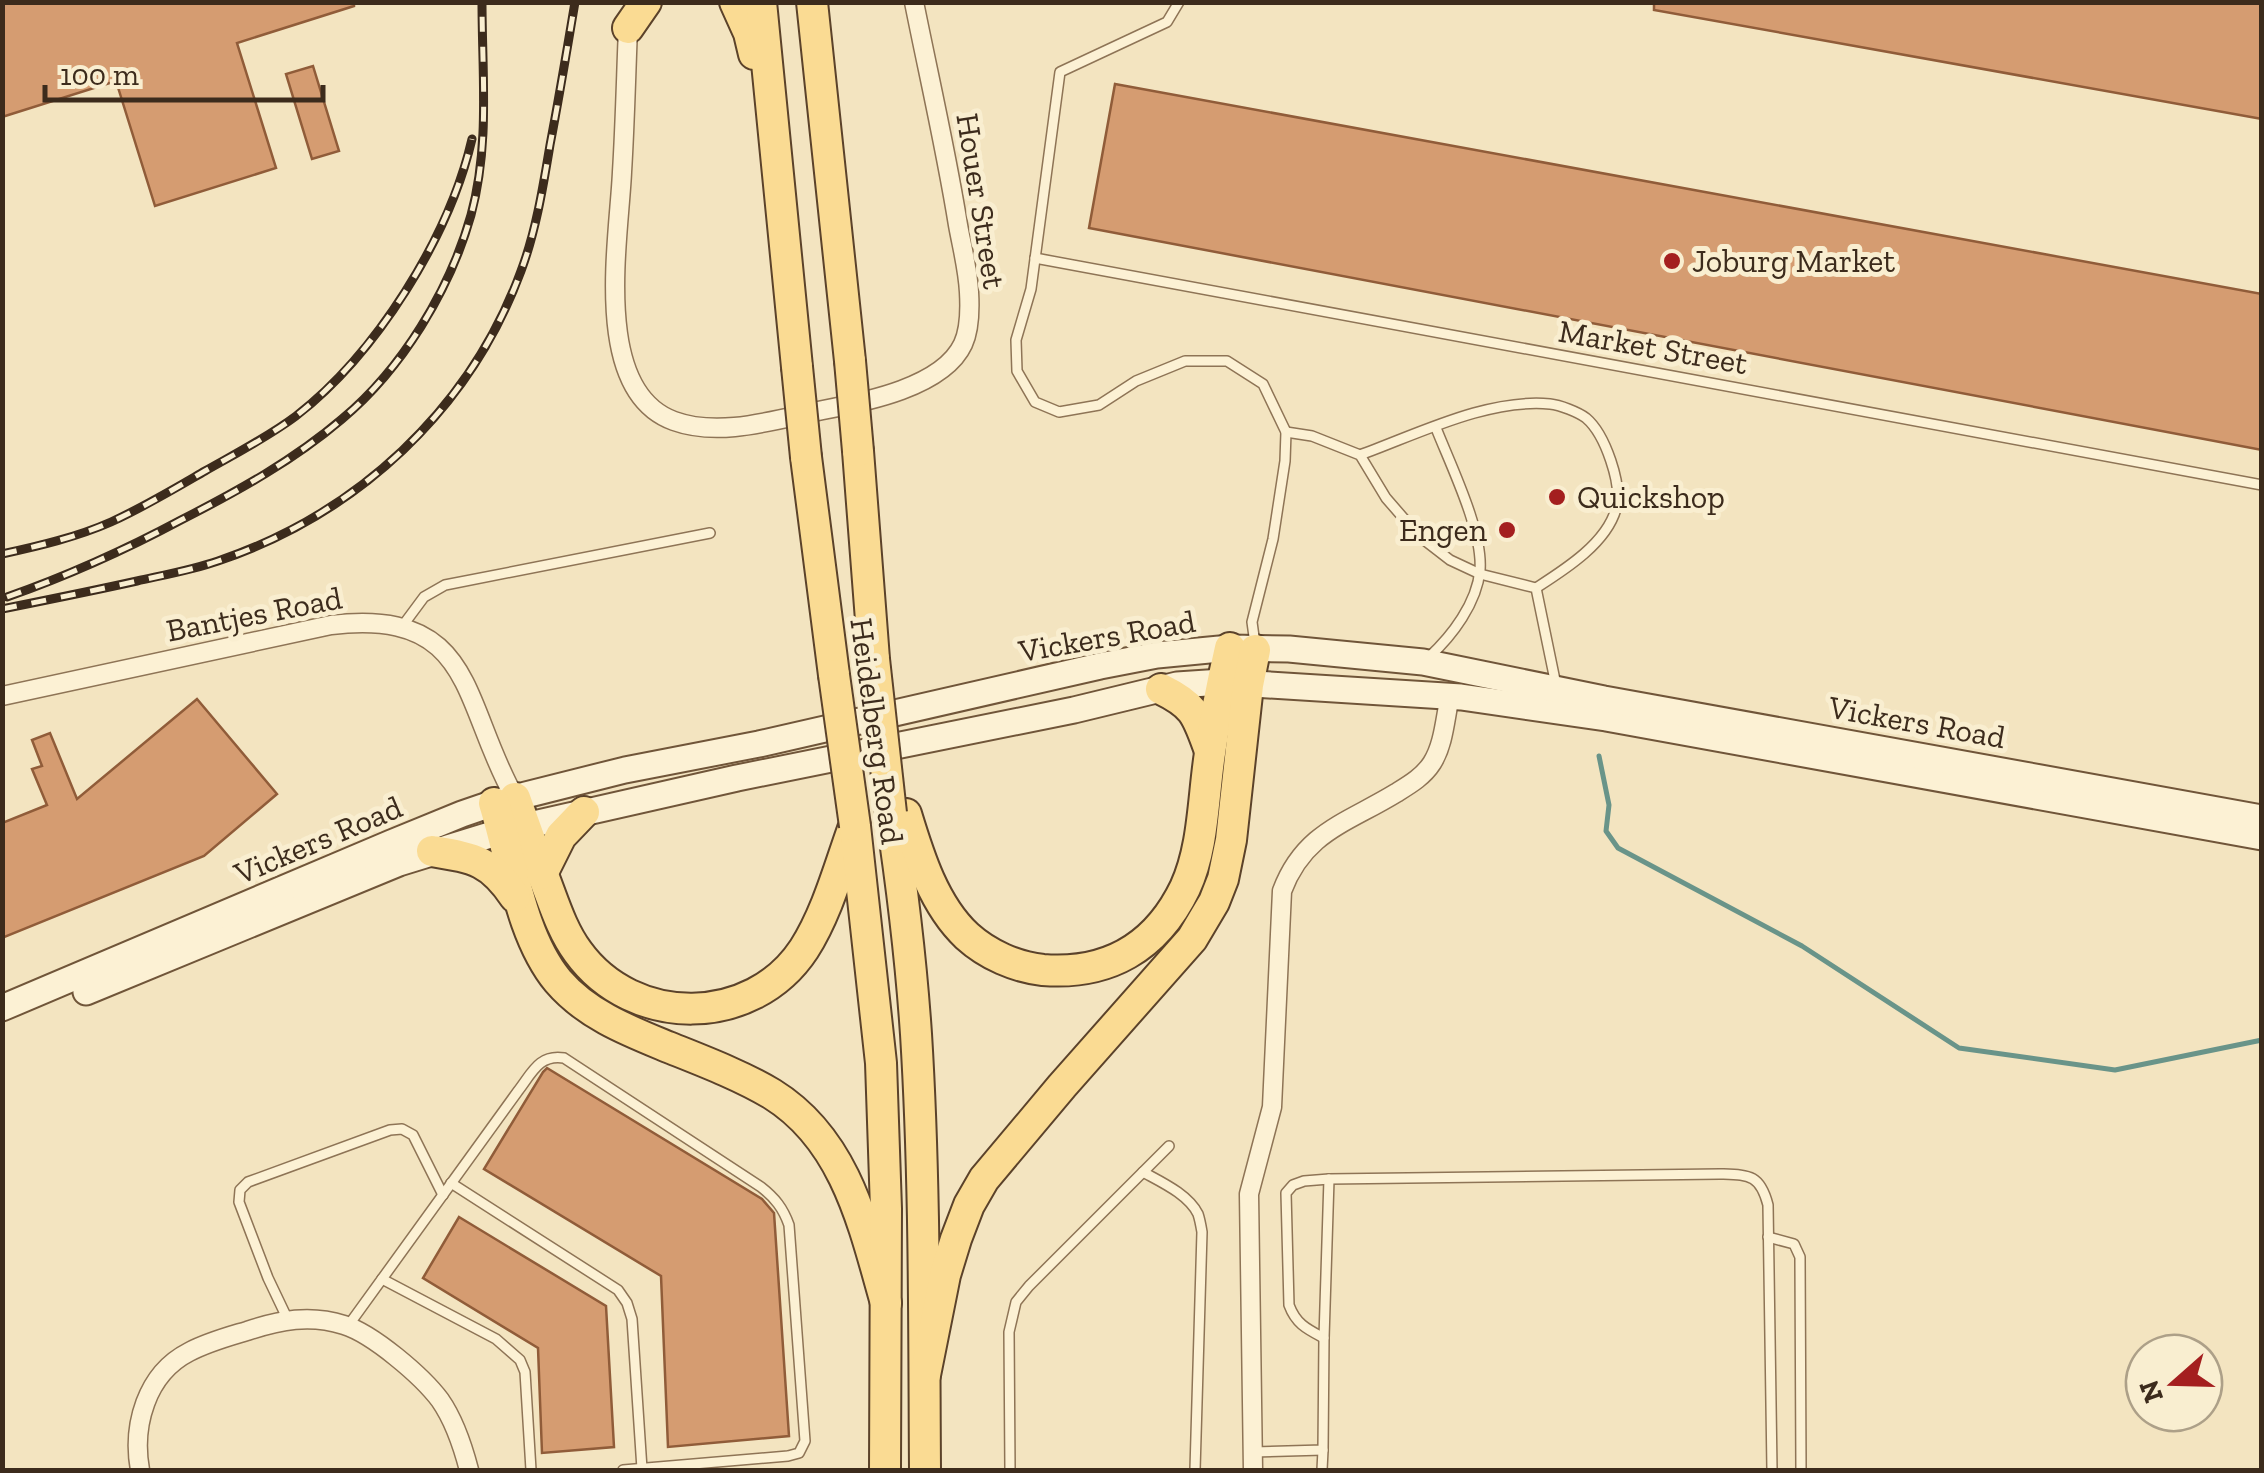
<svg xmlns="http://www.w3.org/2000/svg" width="2264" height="1473" font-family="'Zilla Slab',serif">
<rect width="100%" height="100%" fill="#f3e4c0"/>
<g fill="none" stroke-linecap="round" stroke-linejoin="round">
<!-- stream -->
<polyline stroke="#699489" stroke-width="5" points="1599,756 1609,805 1606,831 1618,848 1802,946 1959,1048 2115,1070 2262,1040"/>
</g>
<!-- building -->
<g fill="#d59c71" stroke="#905c39" stroke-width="2.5">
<polygon points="2,2 354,2 354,6 237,43 276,168 155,206 116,81 2,117"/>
<polygon points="1654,2 2262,2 2262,119 1654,10"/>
<polygon points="313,66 339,151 312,159 286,74"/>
<polygon points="1115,84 2262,294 2262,450 1089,228"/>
<polygon points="197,699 277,794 204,856 2,938 2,823 47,805 32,769 42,766 32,740 50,733 77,799"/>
<polygon points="547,1068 762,1199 774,1213 789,1436 668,1447 661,1276 484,1169 543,1072"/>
<polygon points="459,1217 606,1306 614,1447 542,1453 538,1348 423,1278"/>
</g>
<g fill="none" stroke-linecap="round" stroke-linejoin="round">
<!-- lane casing -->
<g stroke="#8e7456" stroke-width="12">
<g id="lane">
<polyline points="1179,2 1167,22 1060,72 1031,289 1016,340 1017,371 1035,402 1059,412 1099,405 1136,381 1185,361 1227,361 1263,384 1286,432 1285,461 1273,539 1252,622 1255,644"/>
<polyline points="1035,258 2262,485"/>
<polyline points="1286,432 1312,436 1360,455 1386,498 1419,536 1450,560 1480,574 1536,588 1556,685"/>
<path d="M1360,455c58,-21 128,-57 190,-51 10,1 28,8 36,14 19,16 37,67 30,91 -10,35 -52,61 -80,79"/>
<polyline points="401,628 424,597 445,585 710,533"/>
<path d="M1429,657c23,-21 48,-54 51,-87 3,-39 -29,-104 -44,-142"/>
<path d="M1143,1172c18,10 45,22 55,42 2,6 3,12 4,18l-7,238"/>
<polyline points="451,1183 618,1290 627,1303 632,1319 642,1469"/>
<polyline points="1768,1237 1794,1244 1800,1257 1801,1470"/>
<polyline points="382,1279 496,1339 520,1360 525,1372 531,1470"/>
<polyline points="288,1320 268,1278 239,1202 240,1190 248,1182 390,1130 402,1129 413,1135 443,1195"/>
<path d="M348,1326l170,-235c14,-18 21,-37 46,-33l197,129c14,11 22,21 28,38l16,216 -6,12 -11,3 -165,14"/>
<path d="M1324,1338c-17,-9 -28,-14 -35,-33l-3,-112 7,-8 11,-4 25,-2 391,-5c29,1 40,0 48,31l4,265"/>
<polyline points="1253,1452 1323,1450 1324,1338 1329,1179"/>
<polyline points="1010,1470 1009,1332 1016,1302 1029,1286 1169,1146"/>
<polyline points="1322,1470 1323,1450"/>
</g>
</g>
<!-- street casing -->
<g stroke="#8e7456" stroke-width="21">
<g id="street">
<path d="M628,28c-2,48 -3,96 -6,144 -3,68 -31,219 52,249 47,17 103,-2 149,-11 42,-8 120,-23 140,-66 7,-15 7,-35 6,-52 -1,-22 -7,-45 -11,-67 -12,-75 -29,-148 -44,-223"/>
<path d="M2,696l329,-71c145,-17 130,78 184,173"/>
<path d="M140,1470c-8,-44 6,-96 49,-118 19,-10 38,-15 58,-21 33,-11 63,-17 97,-6 29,9 78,51 96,75 14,20 23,47 29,70"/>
<path d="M1253,1470l-4,-276 23,-87 10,-216c22,-59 65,-68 114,-98 13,-8 27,-16 36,-30 12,-19 13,-45 18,-67"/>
</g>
</g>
<!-- secondary casing -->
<g stroke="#705539" stroke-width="29">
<g id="secondary">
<polyline points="86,992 399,863 503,831 737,778 1074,710 1177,685 1222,682 1461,697 1606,718 2262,837"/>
<polyline points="2,1008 391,843 462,814 494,803 625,770 759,744 1100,666 1157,655 1230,648 1289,649 1423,662 1604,699 2262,818"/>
</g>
</g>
<!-- primary casing -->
<g stroke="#5b422a" stroke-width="34">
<g id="primary">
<polyline points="735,2 749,33 754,54"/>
<polyline points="761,2 797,367"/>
<polyline points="812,2 850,361"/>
<polyline points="628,28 646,2"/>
<polyline points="858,451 874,659"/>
<polyline points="806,457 834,675"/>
<path d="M1161,689c35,17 36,27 49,62"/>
<path d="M515,798c10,28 20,57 31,85 9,24 17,49 32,69 55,76 174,76 226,-3 23,-36 35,-81 49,-120"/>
<path d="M494,803c18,57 26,132 64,178 29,34 71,50 110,66 35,14 72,28 104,47 74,46 92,132 114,209"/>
<path d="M891,813c11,73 20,147 25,221 9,145 8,291 9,436"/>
<path d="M906,814c13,43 28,91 61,122 21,19 49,31 76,34 65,5 113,-22 142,-82 19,-41 18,-90 25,-135 5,-35 12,-70 20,-105"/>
<polyline points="855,826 881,1063 886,1209 885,1470"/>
<path d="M432,851c42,7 58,9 83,46"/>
<polyline points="542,874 561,836 584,812"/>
<polyline points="925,1375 945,1275 956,1239 969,1205 984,1179 1062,1086 1192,939 1214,902 1223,879 1231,840 1248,685 1255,650"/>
</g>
</g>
<!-- lane -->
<use href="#lane" stroke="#fcf1d4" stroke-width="9"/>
<!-- street -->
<use href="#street" stroke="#fcf1d4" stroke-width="18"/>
<!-- secondary -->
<use href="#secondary" stroke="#fcf1d4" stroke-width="25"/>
<!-- primary -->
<use href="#primary" stroke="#fadb93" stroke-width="30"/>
<!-- rail casing -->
<g stroke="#3c2b1c" stroke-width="9">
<g id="rail">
<path d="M2,554c37,-8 75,-17 109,-32 33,-15 63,-33 94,-51 30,-17 63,-34 91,-55 80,-62 153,-178 176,-277"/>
<path d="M7,597c60,-21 118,-47 174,-77 57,-29 113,-60 161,-101 60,-50 108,-129 129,-204 19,-70 11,-141 11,-213"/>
<path d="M2,609c45,-9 90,-18 135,-28 27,-6 55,-11 81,-20 139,-47 252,-151 303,-290 15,-40 22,-84 29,-126 9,-47 17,-95 25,-143"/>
</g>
</g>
<!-- rail -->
<use href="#rail" stroke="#f9eed0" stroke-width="5" stroke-dasharray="15" stroke-linecap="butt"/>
<!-- primary-bridge casing -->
<g stroke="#5b422a" stroke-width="34" stroke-linecap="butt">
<g id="primary-bridge">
<polyline points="850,361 858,451"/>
<polyline points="797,367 806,457"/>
<polyline points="874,659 891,813"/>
<polyline points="834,675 855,826"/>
</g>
</g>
<!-- primary-bridge -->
<use href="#primary-bridge" stroke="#fadb93" stroke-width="30"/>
</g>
<!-- markers -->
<g fill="#a41f1f" stroke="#f9eed0" stroke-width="4">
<circle cx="1672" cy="261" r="10"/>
<circle cx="1557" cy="497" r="10"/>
<circle cx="1507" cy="530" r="10"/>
</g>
<g text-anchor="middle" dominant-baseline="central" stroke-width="10" stroke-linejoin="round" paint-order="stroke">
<!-- street labels -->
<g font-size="32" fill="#3c2b1c" stroke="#f9eed0">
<text transform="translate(981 201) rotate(81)">Houer Street</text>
<text transform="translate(1653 347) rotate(10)">Market Street</text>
<text transform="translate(254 614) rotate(-11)">Bantjes Road</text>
<text transform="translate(1107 636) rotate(-10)">Vickers Road</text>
<text transform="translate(1917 722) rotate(10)">Vickers Road</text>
<text transform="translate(877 731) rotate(82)">Heidelberg Road</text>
<text transform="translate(318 840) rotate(-23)">Vickers Road</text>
</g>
<!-- poi labels -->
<g font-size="32" fill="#3c2b1c" stroke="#f9eed0" text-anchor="start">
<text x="1692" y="261">Joburg Market</text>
<text x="1577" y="497">Quickshop</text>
<text x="1487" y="530" text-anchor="end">Engen</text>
</g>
</g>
<!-- border -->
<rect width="2264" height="1473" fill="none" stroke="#3c2b1c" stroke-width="10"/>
<!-- north arrow -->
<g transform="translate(2174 1383) rotate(250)"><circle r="48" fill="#f9eed0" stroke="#ada088" stroke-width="2.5"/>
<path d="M0-8L18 38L0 25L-18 38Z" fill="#a41f1f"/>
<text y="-15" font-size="28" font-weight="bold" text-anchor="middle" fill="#3c2b1c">N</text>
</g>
<!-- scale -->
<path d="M45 85v15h278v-15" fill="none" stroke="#3c2b1c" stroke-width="5"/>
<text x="60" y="85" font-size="30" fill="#3c2b1c" stroke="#f9eed0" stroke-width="8" paint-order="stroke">100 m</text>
</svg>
